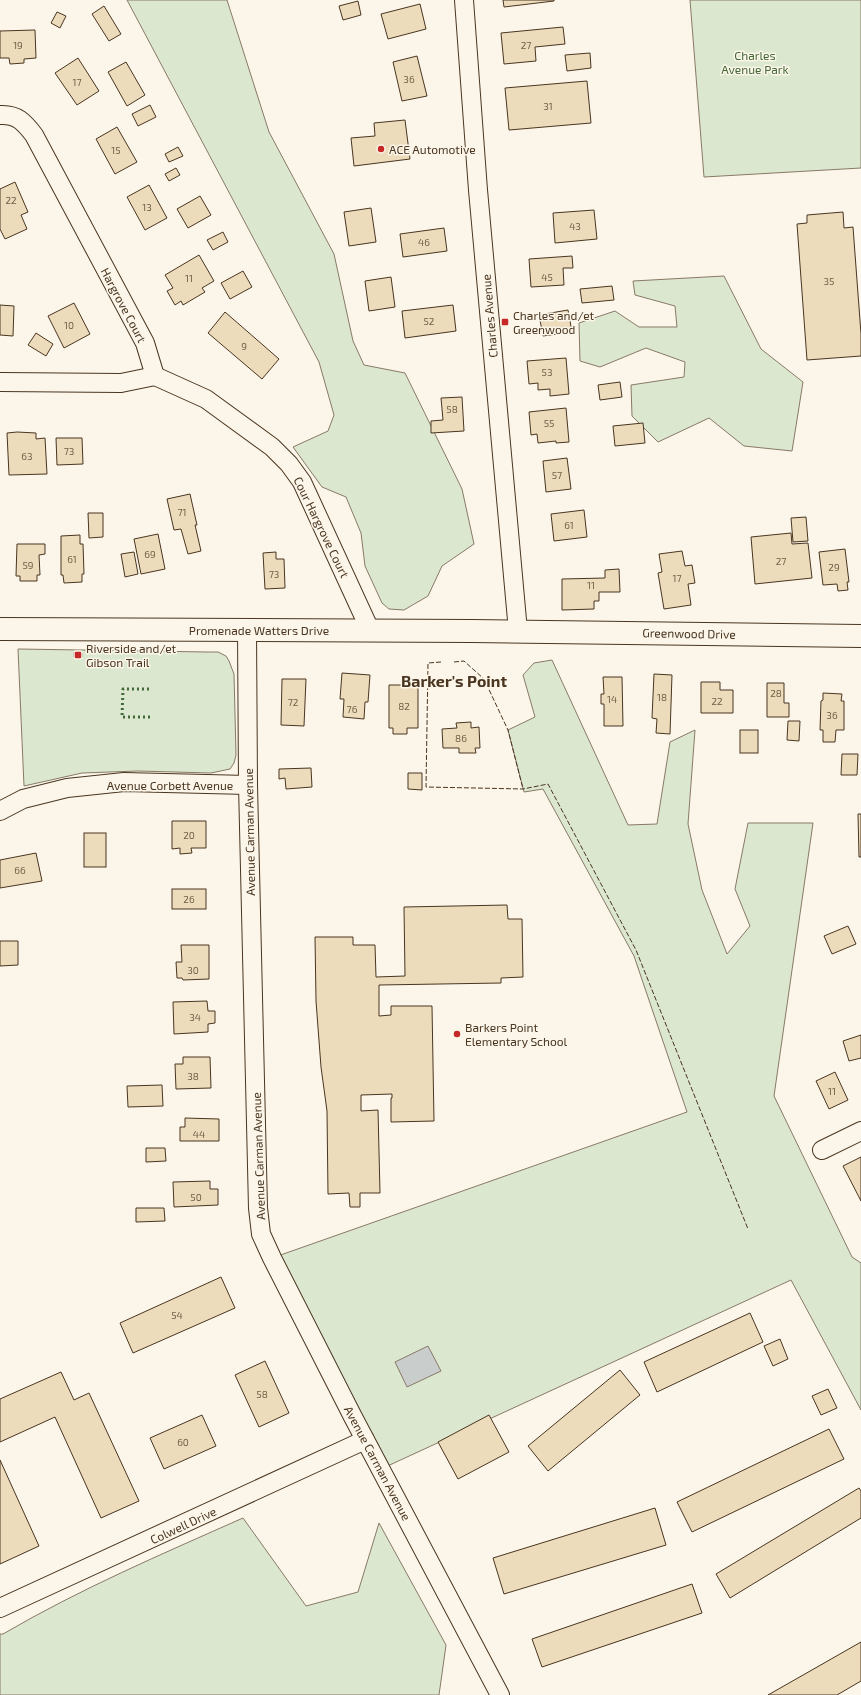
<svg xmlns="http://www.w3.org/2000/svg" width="861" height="1695" font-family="'Exo 2',sans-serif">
<rect width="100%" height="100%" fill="#fbf6e9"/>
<!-- green -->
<g fill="#dce7d0" stroke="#887966">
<polygon points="127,0 227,0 269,132 334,254 353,341 364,365 405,373 462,489 474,544 442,566 428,596 404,610 389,609 382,603 365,566 361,533 346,497 322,487 293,447 328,431 334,415 319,362"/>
<polygon points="690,0 861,0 861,168 704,177"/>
<polygon points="724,276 761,349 803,382 792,451 744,446 709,418 658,442 632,416 631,385 684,377 685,362 646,348 600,367 580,361 579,323 615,311 639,327 677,327 675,306 635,295 633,281"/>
<polygon points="18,649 207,652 218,652 226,656 229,661 234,674 236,755 234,763 230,769 211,773 138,771 82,773 24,786"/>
<polygon points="552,660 628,825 657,824 670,742 695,730 688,824 702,890 727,954 750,926 735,889 748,823 813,823 774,1096 852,1257 861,1263 861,1410 791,1280 381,1469 272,1258 687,1112 634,956 543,789 524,792 508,730 535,717 523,675 534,663"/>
<path d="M243,1518l63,88 52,-14 21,-69 67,122 -7,50h-439v-61h3c77,-45 159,-80 240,-116z"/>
</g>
<!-- water -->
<polygon fill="#c9cecd" stroke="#887966" points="428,1346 441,1371 407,1387 395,1362"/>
<!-- building -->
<g fill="#ecdcbc" stroke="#4a3520">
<polygon points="503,0 554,0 554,1 504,7"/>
<polygon points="358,1 361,15 343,20 339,6"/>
<polygon points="420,4 426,29 388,39 381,14"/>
<polygon points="104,6 121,34 109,41 92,14"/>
<polygon points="57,12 66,16 60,28 51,23"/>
<polygon points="563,27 565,44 535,47 536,61 504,64 501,33"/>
<polygon points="35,30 36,58 24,59 24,63 10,64 9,58 0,58 0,31"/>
<polygon points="590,53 591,68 567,71 565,55"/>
<polygon points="417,56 427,96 402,101 393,62"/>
<polygon points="78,58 99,91 77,105 55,73"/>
<polygon points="126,62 145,95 127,106 108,72"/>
<polygon points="587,81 591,123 509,130 505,88"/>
<polygon points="150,105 156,117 138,126 132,114"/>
<polygon points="405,120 410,159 354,166 351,138 375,136 374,123"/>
<polygon points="117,127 137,162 115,174 96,139"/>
<polygon points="178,147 183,156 169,162 165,154"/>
<polygon points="176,168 180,175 169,181 165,174"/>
<polygon points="15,182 28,212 21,215 27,229 5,239 0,229 0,189"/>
<polygon points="149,185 167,218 145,230 127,197"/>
<polygon points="200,196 211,215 188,228 177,209"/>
<polygon points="371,208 376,242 349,246 344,212"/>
<polygon points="594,210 597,239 555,243 553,213"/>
<polygon points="843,212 844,228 853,227 861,334 861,356 807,360 797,224 807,223 807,215"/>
<polygon points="444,228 447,251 403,257 400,234"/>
<polygon points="223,232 228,242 213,250 207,240"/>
<polygon points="199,255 214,281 202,288 205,292 183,305 181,301 175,305 167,291 173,288 165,275"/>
<polygon points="572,256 573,268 563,268 564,285 531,287 529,259"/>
<polygon points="243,271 252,287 230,299 221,283"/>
<polygon points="391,277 395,307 369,311 365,281"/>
<polygon points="612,286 614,300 582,303 580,289"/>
<polygon points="74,303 90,334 64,348 48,316"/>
<polygon points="0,305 14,306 13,336 0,335"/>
<polygon points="453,305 456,331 405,338 402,311"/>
<polygon points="568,310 572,332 543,336 539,315"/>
<polygon points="225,312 279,359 262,379 208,333"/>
<polygon points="36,333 53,344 46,356 28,345"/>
<polygon points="566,358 569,394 550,396 550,389 538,390 538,383 529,384 527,361"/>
<polygon points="620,382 622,397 600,400 598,385"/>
<polygon points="462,397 464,431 431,433 431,421 443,420 441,398"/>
<polygon points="566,408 569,442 556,443 556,441 538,443 537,434 531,435 529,412"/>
<polygon points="643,423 645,443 615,446 613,426"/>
<polygon points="17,432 36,433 36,439 45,438 47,474 9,475 7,433"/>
<polygon points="56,438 82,438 83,464 57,465"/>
<polygon points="567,458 571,489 546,492 543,461"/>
<polygon points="190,494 197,525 195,525 201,551 188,554 181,529 174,530 167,499"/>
<polygon points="584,510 587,537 554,541 551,514"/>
<polygon points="88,513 103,513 103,537 89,538"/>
<polygon points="806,517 808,541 793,542 791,518"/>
<polygon points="791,533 792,544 808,543 812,578 755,584 751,537"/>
<polygon points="158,534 165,569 141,574 134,539"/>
<polygon points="80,535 80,544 83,544 84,574 82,574 82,582 64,583 63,575 61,575 61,536"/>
<polygon points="17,544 45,544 45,554 39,555 40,575 37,575 37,581 20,581 20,576 16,576"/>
<polygon points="845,549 849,582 847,582 848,590 838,591 837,584 823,585 819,552"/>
<polygon points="682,551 685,566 692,565 695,583 688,584 691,605 664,609 658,573 662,572 659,554"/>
<polygon points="134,552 138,574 125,577 121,554"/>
<polygon points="276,552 276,559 284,559 285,588 265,589 263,553"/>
<polygon points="619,569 620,592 599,592 599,601 594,601 594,609 562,610 562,579 605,578 605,570"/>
<polygon points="74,652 82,653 82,657 74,657"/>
<polygon points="74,652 82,653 82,657 74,657"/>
<polygon points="342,673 370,675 368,702 365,702 364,719 343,717 344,699 340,699"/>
<polygon points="654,674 672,675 670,734 656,733 657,719 652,718"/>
<polygon points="603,677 622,677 623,726 604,726 604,704 601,704 601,694 604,694"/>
<polygon points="282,679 306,679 304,726 281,725"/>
<polygon points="701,682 720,682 720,690 733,690 733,713 701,713"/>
<polygon points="767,683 784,683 784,703 789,703 789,717 767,717"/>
<polygon points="389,685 418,685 418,728 407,728 407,734 393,734 393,728 389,728"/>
<polygon points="823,693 842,694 841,701 844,701 844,730 836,730 835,742 823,742 823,730 820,730 821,701 823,700"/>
<polygon points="788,721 800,721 799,741 787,740"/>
<polygon points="471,722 471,728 479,727 480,748 475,748 476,753 459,753 459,748 443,748 442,729 457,728 456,723"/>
<rect x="740" y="730" width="18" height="23"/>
<polygon points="842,754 858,754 857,775 841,775"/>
<polygon points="311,768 312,787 286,789 285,778 279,779 279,769"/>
<polygon points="408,773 422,773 422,790 408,789"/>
<polygon points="858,814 861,814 861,857 859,857"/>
<polygon points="172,821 206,821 206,848 191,848 192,853 180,854 180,848 172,849"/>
<rect x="84" y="833" width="22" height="34"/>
<polygon points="36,853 42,881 0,888 0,860"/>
<rect x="172" y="889" width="34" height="20"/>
<polygon points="507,905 508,919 522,919 523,977 501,978 501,983 379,985 379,1016 391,1015 391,1006 432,1006 434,1121 391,1122 391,1098 392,1098 392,1094 361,1095 361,1111 378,1110 380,1193 360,1193 360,1207 350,1207 349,1193 328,1194 327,1111 321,1067 316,1001 315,937 353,937 353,945 375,945 376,977 405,976 404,907"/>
<polygon points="848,926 856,944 832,954 824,936"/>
<polygon points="0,941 18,941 18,965 0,966"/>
<polygon points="181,945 209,945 209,979 183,980 182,978 177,978 176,962 182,962"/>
<polygon points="207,1001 208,1011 215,1011 215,1023 208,1024 208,1032 174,1034 173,1002"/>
<polygon points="861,1035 861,1058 849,1061 843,1041"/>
<polygon points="183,1057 210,1057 211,1088 176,1089 175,1064 183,1064"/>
<polygon points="835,1072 848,1100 829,1109 816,1081"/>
<polygon points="162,1085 163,1106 128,1107 127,1086"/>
<polygon points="185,1118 219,1119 219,1141 180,1141 180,1127 185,1127"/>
<polygon points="146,1148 165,1148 166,1161 146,1162"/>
<polygon points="861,1157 861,1201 843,1166"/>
<polygon points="210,1181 210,1189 218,1189 218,1205 174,1207 173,1182"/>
<polygon points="136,1208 164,1208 165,1221 136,1222"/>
<polygon points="221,1277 235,1308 133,1353 120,1323"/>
<polygon points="750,1313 763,1342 657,1392 644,1362"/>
<polygon points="780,1339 788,1359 773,1366 764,1346"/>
<polygon points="265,1361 289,1413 259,1427 235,1375"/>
<polygon points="620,1370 640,1395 548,1471 528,1446"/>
<polygon points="61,1372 74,1400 89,1393 139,1501 101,1518 55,1417 0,1442 0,1399"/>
<polygon points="828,1389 837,1408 821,1415 812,1396"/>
<polygon points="202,1415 216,1446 164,1469 150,1438"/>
<polygon points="489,1415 509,1452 458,1479 438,1442"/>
<polygon points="829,1429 844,1459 692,1532 677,1502"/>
<polygon points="0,1460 39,1546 0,1564"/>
<polygon points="859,1488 861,1491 861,1518 730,1598 716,1574"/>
<polygon points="655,1508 666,1545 504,1594 493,1558"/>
<polygon points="692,1584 702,1613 542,1667 532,1639"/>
<polygon points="861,1642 861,1681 837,1695 768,1695"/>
</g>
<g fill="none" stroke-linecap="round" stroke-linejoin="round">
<!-- street casing -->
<g stroke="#4a3520" stroke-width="20">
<g id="street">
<polyline points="464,0 478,190 518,631"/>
<path d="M0,115c17,-1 24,7 34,20l111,208 10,33"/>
<polyline points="155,376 206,399 272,447 289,464 302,482 370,630"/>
<polyline points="0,382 121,383 155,376"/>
<polyline points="247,630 248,785 258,1208 261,1234 272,1258 353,1417 500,1695"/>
<polyline points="0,811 23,799 67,788 124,782 248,785"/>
<polyline points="822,1150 861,1131"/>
<polyline points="0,1608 365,1440"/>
</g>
</g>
<!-- secondary casing -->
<g stroke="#4a3520" stroke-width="24">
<polyline id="secondary" points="0,629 472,631 861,636"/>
</g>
<!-- street -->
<use href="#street" stroke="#fbf6e9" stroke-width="18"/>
<!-- secondary -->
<use href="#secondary" stroke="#fbf6e9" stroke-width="22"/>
<!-- hedge -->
<polyline stroke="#436837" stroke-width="3" stroke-dasharray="2 3" stroke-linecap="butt" points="150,717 122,717 123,689 150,689"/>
<!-- fence -->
<g stroke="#4a3520" stroke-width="1" stroke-dasharray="5 2" stroke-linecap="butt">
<polyline points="441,662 428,663 426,787 523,789 548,784 636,950 748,1229"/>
<polyline points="454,662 464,661 484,679 508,730 523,789"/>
</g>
</g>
<!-- markers -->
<g fill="#c62828" stroke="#fbf6e9" stroke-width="1.5">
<circle cx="381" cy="149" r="4"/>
<rect x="501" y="318" width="8" height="8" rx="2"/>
<rect x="74" y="651" width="8" height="8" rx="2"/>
<circle cx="457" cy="1034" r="4"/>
</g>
<g text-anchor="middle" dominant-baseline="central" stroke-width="3" stroke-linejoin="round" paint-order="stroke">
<!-- number labels -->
<g font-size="10" fill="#725f47">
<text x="18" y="45">19</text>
<text x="526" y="45">27</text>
<text x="409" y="79">36</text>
<text x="77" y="82">17</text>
<text x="548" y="106">31</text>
<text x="116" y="150">15</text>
<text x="11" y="200">22</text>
<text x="147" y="207">13</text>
<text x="575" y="226">43</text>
<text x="424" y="242">46</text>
<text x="547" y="277">45</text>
<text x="189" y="278">11</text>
<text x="829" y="281">35</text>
<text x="429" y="321">52</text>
<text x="69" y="325">10</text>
<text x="244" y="346">9</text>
<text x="547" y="372">53</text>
<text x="452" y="409">58</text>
<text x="549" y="423">55</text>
<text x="69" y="451">73</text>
<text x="27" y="456">63</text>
<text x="557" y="475">57</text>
<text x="182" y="512">71</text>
<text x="569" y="525">61</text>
<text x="150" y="554">69</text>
<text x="72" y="559">61</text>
<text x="781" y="561">27</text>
<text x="28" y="565">59</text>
<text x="834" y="567">29</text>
<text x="274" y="574">73</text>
<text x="677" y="578">17</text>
<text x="591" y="585">11</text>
<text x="776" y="693">28</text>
<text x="662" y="697">18</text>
<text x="612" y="699">14</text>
<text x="717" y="701">22</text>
<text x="293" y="702">72</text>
<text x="404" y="706">82</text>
<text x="352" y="709">76</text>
<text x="832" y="715">36</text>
<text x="461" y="738">86</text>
<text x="189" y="835">20</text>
<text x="20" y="870">66</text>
<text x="189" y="899">26</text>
<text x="193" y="970">30</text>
<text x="195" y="1017">34</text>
<text x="193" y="1076">38</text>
<text x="832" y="1091">11</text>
<text x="199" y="1134">44</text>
<text x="196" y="1197">50</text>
<text x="177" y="1315">54</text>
<text x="262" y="1394">58</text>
<text x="183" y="1442">60</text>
</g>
<!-- park labels -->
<g font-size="12" fill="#436837" stroke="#fbf6e9">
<text x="755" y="55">Charles<tspan x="755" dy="14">Avenue Park</tspan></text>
</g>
<!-- poi labels -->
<g font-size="12" fill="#4a3520" stroke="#fbf6e9" text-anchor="start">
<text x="389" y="149">ACE Automotive</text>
<text x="513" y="315">Charles and/et<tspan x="513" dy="14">Greenwood</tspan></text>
<text x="86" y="648">Riverside and/et<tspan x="86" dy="14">Gibson Trail</tspan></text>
<text x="465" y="1027">Barkers Point<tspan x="465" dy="14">Elementary School</tspan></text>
</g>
<!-- street labels -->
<g font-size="12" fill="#4a3520" stroke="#fbf6e9">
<text transform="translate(124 305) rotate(62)">Hargrove Court</text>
<text transform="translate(489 316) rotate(-95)">Charles Avenue</text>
<text transform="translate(322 527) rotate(64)">Cour Hargrove Court</text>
<text x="259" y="630">Promenade Watters Drive</text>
<text transform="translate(689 633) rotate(1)">Greenwood Drive</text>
<text x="170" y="785">Avenue Corbett Avenue</text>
<text transform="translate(249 832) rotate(-91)">Avenue Carman Avenue</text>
<text transform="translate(258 1156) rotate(-92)">Avenue Carman Avenue</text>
<text transform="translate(378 1463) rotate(62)">Avenue Carman Avenue</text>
<text transform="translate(183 1525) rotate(-25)">Colwell Drive</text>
</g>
<!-- district labels -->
<g font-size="16" font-weight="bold" fill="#4a3520" stroke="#fbf6e9">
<text x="454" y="680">Barker's Point</text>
</g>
</g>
</svg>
